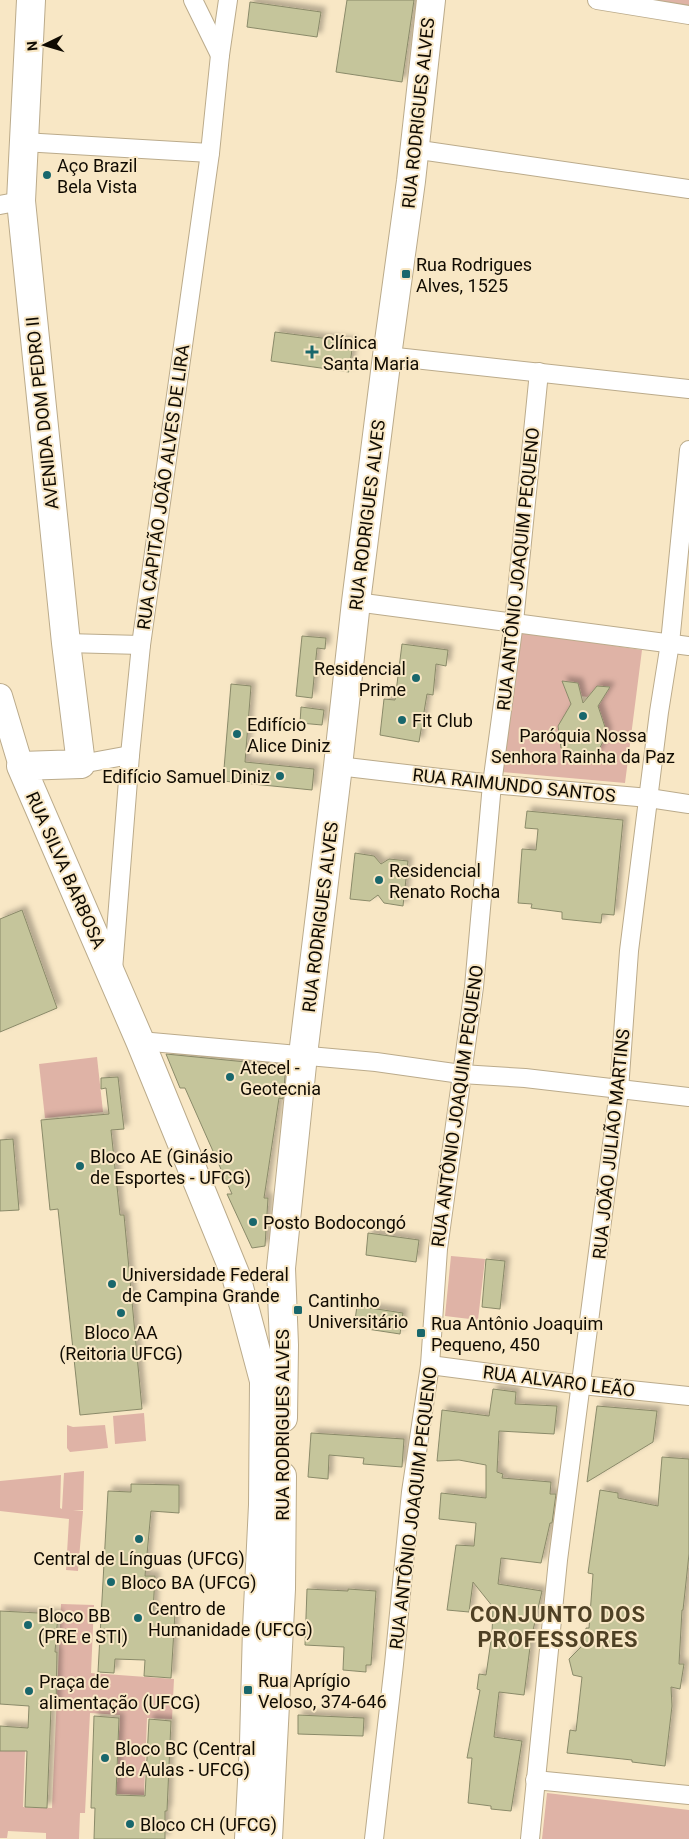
<svg xmlns="http://www.w3.org/2000/svg" width="689" height="1839" font-family="Roboto,sans-serif">
<defs>
<filter id="shadow"><feDropShadow dx="4.5" dy="-4.5" stdDeviation="2.5" flood-color="#0004"/></filter>
</defs>
<rect width="100%" height="100%" fill="#f8e7c5"/>
<!-- green -->
<g fill="#dfb3a6" fill-rule="evenodd">
<polygon points="627,0 689,0 689,11"/>
<path d="M508,630l134,20 -17,133 -135,-12zM563,681l14,2 4,13 7,1 9,-11 13,1 -12,19 9,27 -10,21 -16,4 -11,-1c-19,-20 -11,-32 1,-53z"/>
<polygon points="97,1057 103,1112 45,1118 39,1064"/>
<polygon points="451,1256 485,1259 478,1320 445,1316"/>
<polygon points="144,1413 146,1441 115,1444 113,1416"/>
<polygon points="67,1425 73,1427 105,1425 108,1448 70,1452 67,1448"/>
<polygon points="84,1471 83,1510 73,1510 83,1511 78,1571 66,1570 69,1519 0,1511 0,1481 61,1475 60,1508 62,1509 64,1473"/>
<polygon points="61,1604 94,1605 91,1673 174,1679 172,1719 147,1718 144,1795 116,1794 120,1715 90,1713 85,1813 80,1813 79,1839 46,1839 46,1833 8,1831 7,1838 0,1838 0,1749 25,1751 23,1807 52,1808"/>
<polygon points="547,1793 689,1810 689,1839 542,1839"/>
</g>
<!-- building -->
<g fill="#c5c59b" stroke="#8a8a69" filter="url(#shadow)">
<polygon points="347,0 414,0 402,82 336,72"/>
<polygon points="250,2 321,12 317,37 247,27"/>
<polygon points="275,332 353,342 349,372 271,361"/>
<polygon points="302,636 326,638 325,649 317,648 312,698 296,696"/>
<polygon points="402,644 448,650 446,666 436,664 433,695 427,694 419,742 380,735 384,699 395,700"/>
<polygon points="562,681 578,683 583,703 597,686 610,687 598,706 607,733 597,754 581,758 570,757 561,748 558,726 571,704"/>
<polygon points="231,684 251,686 245,762 314,769 312,790 223,781"/>
<polygon points="301,707 324,710 322,725 300,723"/>
<polygon points="527,811 623,820 614,915 602,914 601,923 562,919 562,912 531,908 532,904 518,903 522,849 536,850 538,829 525,828"/>
<polygon points="355,853 374,856 381,864 389,859 408,861 403,906 384,903 378,895 370,901 350,899"/>
<polygon points="22,910 57,1008 0,1032 0,919"/>
<polygon points="166,1054 286,1066 283,1099 279,1098 264,1198 268,1198 265,1246 252,1248 227,1194 232,1194 185,1088 180,1088"/>
<polygon points="118,1077 124,1129 111,1130 120,1215 124,1215 142,1409 80,1415 58,1209 50,1210 41,1120 109,1114 106,1088 101,1089 101,1078"/>
<polygon points="13,1139 19,1210 0,1211 0,1140"/>
<polygon points="368,1233 419,1240 416,1262 366,1255"/>
<polygon points="486,1259 505,1261 500,1309 482,1307"/>
<polygon points="357,1306 403,1313 400,1334 354,1327"/>
<polygon points="493,1389 516,1392 515,1404 557,1406 554,1434 499,1431 497,1472 503,1474 502,1478 551,1482 550,1494 556,1494 552,1523 550,1523 541,1563 501,1558 498,1584 542,1591 531,1639 524,1695 499,1692 494,1737 522,1741 511,1811 491,1809 491,1806 468,1803 472,1758 467,1758 480,1690 477,1689 479,1674 486,1675 492,1634 493,1607 473,1582 469,1612 447,1610 456,1545 474,1546 476,1523 439,1519 441,1493 486,1498 486,1465 459,1460 437,1461 442,1410 489,1416"/>
<polygon points="597,1406 657,1411 653,1442 587,1482"/>
<polygon points="311,1433 404,1439 402,1467 363,1464 364,1458 329,1455 328,1479 308,1477"/>
<polygon points="662,1457 689,1459 689,1554 683,1610 682,1610 679,1664 684,1664 680,1689 671,1687 672,1706 665,1766 632,1762 632,1760 567,1753 570,1730 576,1731 582,1677 573,1675 569,1659 585,1643 586,1628 589,1628 593,1574 588,1573 600,1490 618,1493 618,1498 658,1506"/>
<polygon points="131,1484 179,1485 179,1513 151,1511 145,1576 155,1576 153,1612 175,1613 171,1678 144,1676 145,1660 115,1659 114,1673 98,1672 108,1491 131,1492"/>
<polygon points="307,1589 348,1591 348,1589 376,1591 371,1665 366,1665 366,1672 343,1670 344,1647 305,1645"/>
<polygon points="0,1611 58,1614 55,1652 57,1652 56,1709 51,1708 47,1808 25,1807 27,1751 0,1751 0,1726 28,1728 29,1706 0,1704"/>
<polygon points="298,1715 364,1718 363,1736 298,1734"/>
<polygon points="94,1716 119,1718 116,1795 145,1796 149,1719 171,1721 167,1811 165,1811 165,1839 94,1839 95,1808 91,1808"/>
</g>
<g fill="none" stroke-linecap="round" stroke-linejoin="round">
<!-- minor casing -->
<g stroke="#bbab8b" stroke-width="20">
<g id="minor">
<polyline points="193,0 220,55"/>
<polyline points="597,0 689,15"/>
<polyline points="23,142 210,153"/>
<polyline points="413,149 689,189"/>
<polyline points="0,205 21,201"/>
<polyline points="387,356 689,389"/>
<polyline points="356,602 689,646"/>
<polyline points="66,643 141,645"/>
<polyline points="81,764 130,755"/>
<polyline points="338,766 492,784 649,798 689,804"/>
<polyline points="113,970 130,755 141,645 210,153 220,55 228,0"/>
<polyline points="140,1041 376,1062 461,1074 525,1078 689,1097"/>
<polyline points="430,1365 582,1385 689,1396"/>
<polyline points="535,1780 689,1795"/>
<polyline points="374,1839 394,1664 411,1492 430,1365 438,1249 474,987 492,784 514,622 539,372"/>
<polyline points="530,1839 558,1560 619,1090 629,951 659,712 670,643 689,450"/>
</g>
</g>
<!-- secondary casing -->
<g stroke="#bbab8b" stroke-width="26">
<polyline id="secondary" points="0,696 21,766"/>
</g>
<!-- primary casing -->
<g stroke="#bbab8b" stroke-width="30">
<g id="primary">
<polyline points="31,0 21,201 66,643 81,764 21,766 140,1041 236,1276 264,1381 263,1505 257,1628 254,1743 249,1839"/>
<polyline points="283,1418 284,1345 281,1268 303,1055 338,766 356,602 387,356 411,181 431,0"/>
<polyline points="268,1839 281,1589 282,1476"/>
</g>
</g>
<!-- minor -->
<use href="#minor" stroke="#fff" stroke-width="18"/>
<!-- secondary -->
<use href="#secondary" stroke="#fff" stroke-width="24"/>
<!-- primary -->
<use href="#primary" stroke="#fff" stroke-width="28"/>
</g>
<!-- markers -->
<g fill="#19676c" stroke="#f8e7c5" stroke-width="2">
<circle cx="47" cy="175" r="5"/>
<rect x="401" y="269" width="10" height="10" rx="2.5"/>
<path d="M309.5 344.5h5v5h5v5h-5v5h-5v-5h-5v-5h5z"/>
<circle cx="416" cy="678" r="5"/>
<circle cx="583" cy="716" r="5"/>
<circle cx="402" cy="720" r="5"/>
<circle cx="237" cy="734" r="5"/>
<circle cx="280" cy="776" r="5"/>
<circle cx="379" cy="880" r="5"/>
<circle cx="230" cy="1077" r="5"/>
<circle cx="80" cy="1166" r="5"/>
<circle cx="253" cy="1222" r="5"/>
<circle cx="112" cy="1284" r="5"/>
<rect x="293" y="1305" width="10" height="10" rx="2.5"/>
<circle cx="121" cy="1313" r="5"/>
<rect x="416" y="1328" width="10" height="10" rx="2.5"/>
<circle cx="139" cy="1539" r="5"/>
<circle cx="111" cy="1582" r="5"/>
<circle cx="138" cy="1618" r="5"/>
<circle cx="28" cy="1625" r="5"/>
<rect x="243" y="1685" width="10" height="10" rx="2.5"/>
<circle cx="29" cy="1691" r="5"/>
<circle cx="105" cy="1758" r="5"/>
<circle cx="130" cy="1824" r="5"/>
</g>
<g text-anchor="middle" dominant-baseline="central" stroke-width="4" stroke-linejoin="round" paint-order="stroke">
<!-- street labels -->
<g font-size="18" fill="#100b02" stroke="#f8e7c5">
<text transform="translate(418 113) rotate(-84)">RUA RODRIGUES ALVES</text>
<text transform="translate(42 413) rotate(-96)">AVENIDA DOM PEDRO II</text>
<text transform="translate(163 487) rotate(-82)">RUA CAPITÃO JOÃO ALVES DE LIRA</text>
<text transform="translate(367 515) rotate(-83)">RUA RODRIGUES ALVES</text>
<text transform="translate(518 569) rotate(-84)">RUA ANTÔNIO JOAQUIM PEQUENO</text>
<text transform="translate(514 785) rotate(6)">RUA RAIMUNDO SANTOS</text>
<text transform="translate(66 870) rotate(66)">RUA SILVA BARBOSA</text>
<text transform="translate(320 917) rotate(-83)">RUA RODRIGUES ALVES</text>
<text transform="translate(457 1106) rotate(-82)">RUA ANTÔNIO JOAQUIM PEQUENO</text>
<text transform="translate(611 1144) rotate(-84)">RUA JOÃO JULIÃO MARTINS</text>
<text transform="translate(559 1381) rotate(7)">RUA ALVARO LEÃO</text>
<text transform="translate(282 1425) rotate(-90)">RUA RODRIGUES ALVES</text>
<text transform="translate(413 1508) rotate(-83)">RUA ANTÔNIO JOAQUIM PEQUENO</text>
</g>
<!-- poi labels -->
<g font-size="18" fill="#100b02" stroke="#f8e7c5" text-anchor="start">
<text x="57" y="165">Aço Brazil<tspan x="57" dy="21">Bela Vista</tspan></text>
<text x="416" y="264">Rua Rodrigues<tspan x="416" dy="21">Alves, 1525</tspan></text>
<text x="323" y="342">Clínica<tspan x="323" dy="21">Santa Maria</tspan></text>
<text x="406" y="668" text-anchor="end">Residencial<tspan x="406" dy="21">Prime</tspan></text>
<text x="412" y="720">Fit Club</text>
<text x="247" y="724">Edifício<tspan x="247" dy="21">Alice Diniz</tspan></text>
<text x="583" y="735" text-anchor="middle">Paróquia Nossa<tspan x="583" dy="21">Senhora Rainha da Paz</tspan></text>
<text x="270" y="776" text-anchor="end">Edifício Samuel Diniz</text>
<text x="389" y="870">Residencial<tspan x="389" dy="21">Renato Rocha</tspan></text>
<text x="240" y="1067">Atecel -<tspan x="240" dy="21">Geotecnia</tspan></text>
<text x="90" y="1156">Bloco AE (Ginásio<tspan x="90" dy="21">de Esportes - UFCG)</tspan></text>
<text x="263" y="1222">Posto Bodocongó</text>
<text x="122" y="1274">Universidade Federal<tspan x="122" dy="21">de Campina Grande</tspan></text>
<text x="308" y="1300">Cantinho<tspan x="308" dy="21">Universitário</tspan></text>
<text x="431" y="1323">Rua Antônio Joaquim<tspan x="431" dy="21">Pequeno, 450</tspan></text>
<text x="121" y="1332" text-anchor="middle">Bloco AA<tspan x="121" dy="21">(Reitoria UFCG)</tspan></text>
<text x="139" y="1558" text-anchor="middle">Central de Línguas (UFCG)</text>
<text x="121" y="1582">Bloco BA (UFCG)</text>
<text x="148" y="1608">Centro de<tspan x="148" dy="21">Humanidade (UFCG)</tspan></text>
<text x="38" y="1615">Bloco BB<tspan x="38" dy="21">(PRE e STI)</tspan></text>
<text x="258" y="1680">Rua Aprígio<tspan x="258" dy="21">Veloso, 374-646</tspan></text>
<text x="39" y="1681">Praça de<tspan x="39" dy="21">alimentação (UFCG)</tspan></text>
<text x="115" y="1748">Bloco BC (Central<tspan x="115" dy="21">de Aulas - UFCG)</tspan></text>
<text x="140" y="1824">Bloco CH (UFCG)</text>
</g>
<!-- district labels -->
<g font-size="22" font-weight="bold" letter-spacing="1" fill="#4e4024" stroke="#f8e7c5">
<text x="558" y="1614">CONJUNTO DOS<tspan x="558" dy="25">PROFESSORES</tspan></text>
</g>
</g>
<!-- north arrow -->
<g transform="translate(45 45) rotate(265)" stroke="#f8e7c5" stroke-width="4" paint-order="stroke">
<path d="M0-4L9 19L0 12L-9 19Z" fill="#100b02"/>
<text y="-8" font-size="14" font-weight="bold" text-anchor="middle" fill="#100b02">N</text>
</g>
</svg>
